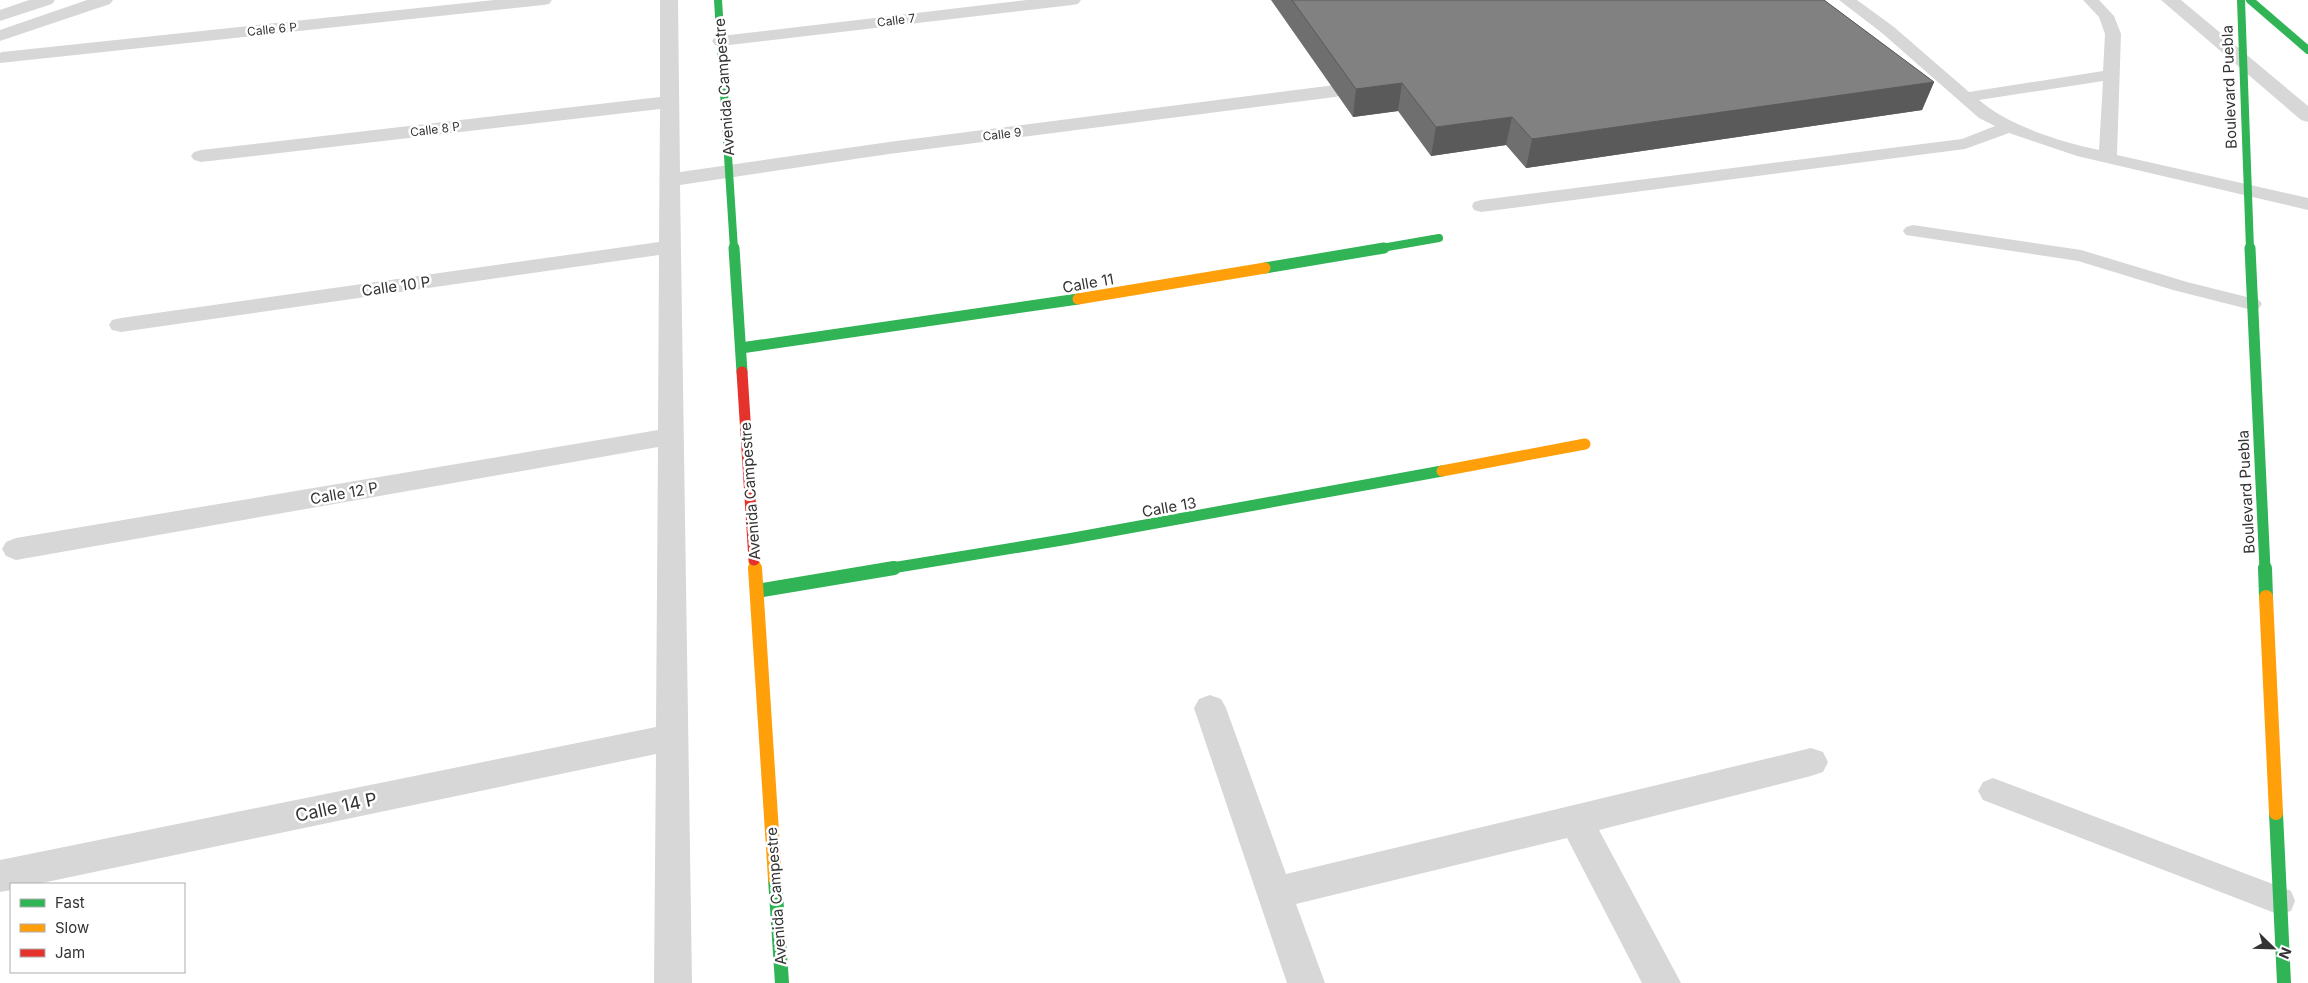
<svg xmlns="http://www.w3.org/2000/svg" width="2308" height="983" font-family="Inter,sans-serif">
<rect width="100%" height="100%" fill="#fff"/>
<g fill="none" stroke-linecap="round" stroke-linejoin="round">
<!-- lane -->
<g fill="#d7d7d7" fill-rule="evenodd">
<path d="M1839,0h18l37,27 75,65 134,-21 2,-37 -6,-17 -16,-17h16l15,16 7,18 -4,121 191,43v12l-231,-54 -68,-23 -44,16 -484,63 -7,-2 -2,-4 2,-4 7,-2 481,-61 33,-13 -16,-8 -97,-85zM2103,81l-4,69c-38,-8 -90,-24 -120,-50z"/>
<polygon points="1913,225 2081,250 2187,282 2259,300 2262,304 2259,308 2252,310 2173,290 2078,261 1906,235 1903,231 1906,227"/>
<polygon points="1993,778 2291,891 2295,901 2291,911 2280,915 1983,800 1978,791 1983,782"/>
</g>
<!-- street -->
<g fill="#d7d7d7" fill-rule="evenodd">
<polygon points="29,0 55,0 52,4 0,21 0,10"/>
<polygon points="87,0 113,0 110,4 0,41 0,30"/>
<polygon points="494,0 552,0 549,4 543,5 0,63 0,53 2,52"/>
<polygon points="660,0 678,0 680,172 889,142 1335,85 1342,87 1345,91 1342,95 1335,97 889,154 680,185 692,983 654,983 656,754 37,884 11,884 11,890 0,892 0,860 656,727 658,447 16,560 6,556 2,549 6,542 16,538 658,430 659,255 121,332 112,330 109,325 112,320 121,318 659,242 660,109 201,162 194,160 191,156 194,152 201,150 660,97"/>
<polygon points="1027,0 1081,0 1078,4 1072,5 721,46 715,45 712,41 715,37 721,36"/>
<polygon points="2161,0 2181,0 2308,106 2308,122 2301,120"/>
<polygon points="1210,695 1221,699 1226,708 1286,874 1811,748 1823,752 1828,762 1823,772 1811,776 1599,830 1681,983 1642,983 1567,838 1296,904 1325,983 1287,983 1194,708 1199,699"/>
</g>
<!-- fast-far2 -->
<g stroke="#30b455" stroke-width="8">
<polyline points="718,0 734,249"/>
<polyline points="2241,0 2250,249"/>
<polyline points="2250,0 2308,50"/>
<polyline points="1376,249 1439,238"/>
</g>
<!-- fast-far1 -->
<g stroke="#30b455" stroke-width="11">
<polyline points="734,248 742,372"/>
<polyline points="2250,248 2265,569"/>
<polyline points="1265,268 1384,248"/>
<polyline points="741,348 1078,299"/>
<polyline points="886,569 1068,539 1442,471"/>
</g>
<!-- fast -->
<g stroke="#30b455" stroke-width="14">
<polyline points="2265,568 2266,597"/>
<polyline points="757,591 894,568"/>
<polyline points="2276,813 2284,983"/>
<polyline points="775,879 782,983"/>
</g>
<!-- slow-far1 -->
<g stroke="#ff9f0a" stroke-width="11">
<polyline points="1078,299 1265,268"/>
<polyline points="1442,471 1585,444"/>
<polyline points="754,560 755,569"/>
</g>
<!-- slow -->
<g stroke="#ff9f0a" stroke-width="14">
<polyline points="755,568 775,879"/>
<polyline points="2266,597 2276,813"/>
</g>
<!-- jam -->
<polyline stroke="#e5322d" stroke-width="11" points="742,372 754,560"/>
</g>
<!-- wall -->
<polygon fill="#6f6f6f" points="1271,0 1824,0 1934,82 1922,110 1526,168 1506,145 1431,156 1398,111 1353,117"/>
<!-- shaded-wall -->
<g fill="#5a5a5a">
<polygon points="1934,82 1922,110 1526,168 1532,139"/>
<polygon points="1402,83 1398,111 1353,117 1356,89"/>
<polygon points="1512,117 1506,145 1431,156 1436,127"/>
</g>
<!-- building -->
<polygon fill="#818181" stroke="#5a5a5a" points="1292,0 1824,0 1934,82 1532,139 1512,117 1436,127 1402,83 1356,89"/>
<g text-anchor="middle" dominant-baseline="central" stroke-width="5" stroke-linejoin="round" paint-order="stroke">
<!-- far-street labels -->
<g font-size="12" fill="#333" stroke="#fff">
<text transform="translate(896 20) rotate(-7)">Calle 7</text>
<text transform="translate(272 29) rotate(-6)">Calle 6 P</text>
<text transform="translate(435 129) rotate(-7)">Calle 8 P</text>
<text transform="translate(1002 134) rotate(-7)">Calle 9</text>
</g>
<!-- street labels -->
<g font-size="15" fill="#333" stroke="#fff">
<text transform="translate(724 87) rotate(-94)">Avenida Campestre</text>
<text transform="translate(2229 87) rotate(-92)">Boulevard Puebla</text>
<text transform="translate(1088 283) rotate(-10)">Calle 11</text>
<text transform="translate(396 286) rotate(-8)">Calle 10 P</text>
<text transform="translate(750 491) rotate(-94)">Avenida Campestre</text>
<text transform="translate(2246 492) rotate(-93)">Boulevard Puebla</text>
<text transform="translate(344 493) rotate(-10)">Calle 12 P</text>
<text transform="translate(1169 507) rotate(-10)">Calle 13</text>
<text transform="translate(776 896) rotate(-94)">Avenida Campestre</text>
</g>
<!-- near-street labels -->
<g font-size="18" fill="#333" stroke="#fff">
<text transform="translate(336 807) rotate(-12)">Calle 14 P</text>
</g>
</g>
<!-- legend -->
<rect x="10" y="883" width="175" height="90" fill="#ffffff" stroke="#adadad"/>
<rect x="20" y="899" width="25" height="8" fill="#30b455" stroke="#adadad"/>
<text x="55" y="908" font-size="15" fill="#333333">Fast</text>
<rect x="20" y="924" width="25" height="8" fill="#ff9f0a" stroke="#adadad"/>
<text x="55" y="933" font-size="15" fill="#333333">Slow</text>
<rect x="20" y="949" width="25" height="8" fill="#e5322d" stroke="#adadad"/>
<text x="55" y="958" font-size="15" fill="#333333">Jam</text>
<!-- north arrow -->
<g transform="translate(2273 948) rotate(113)" stroke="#ffffff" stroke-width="4" paint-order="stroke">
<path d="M0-4L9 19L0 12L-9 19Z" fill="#333333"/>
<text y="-8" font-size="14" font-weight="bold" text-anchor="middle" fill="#333333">N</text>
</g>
</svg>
